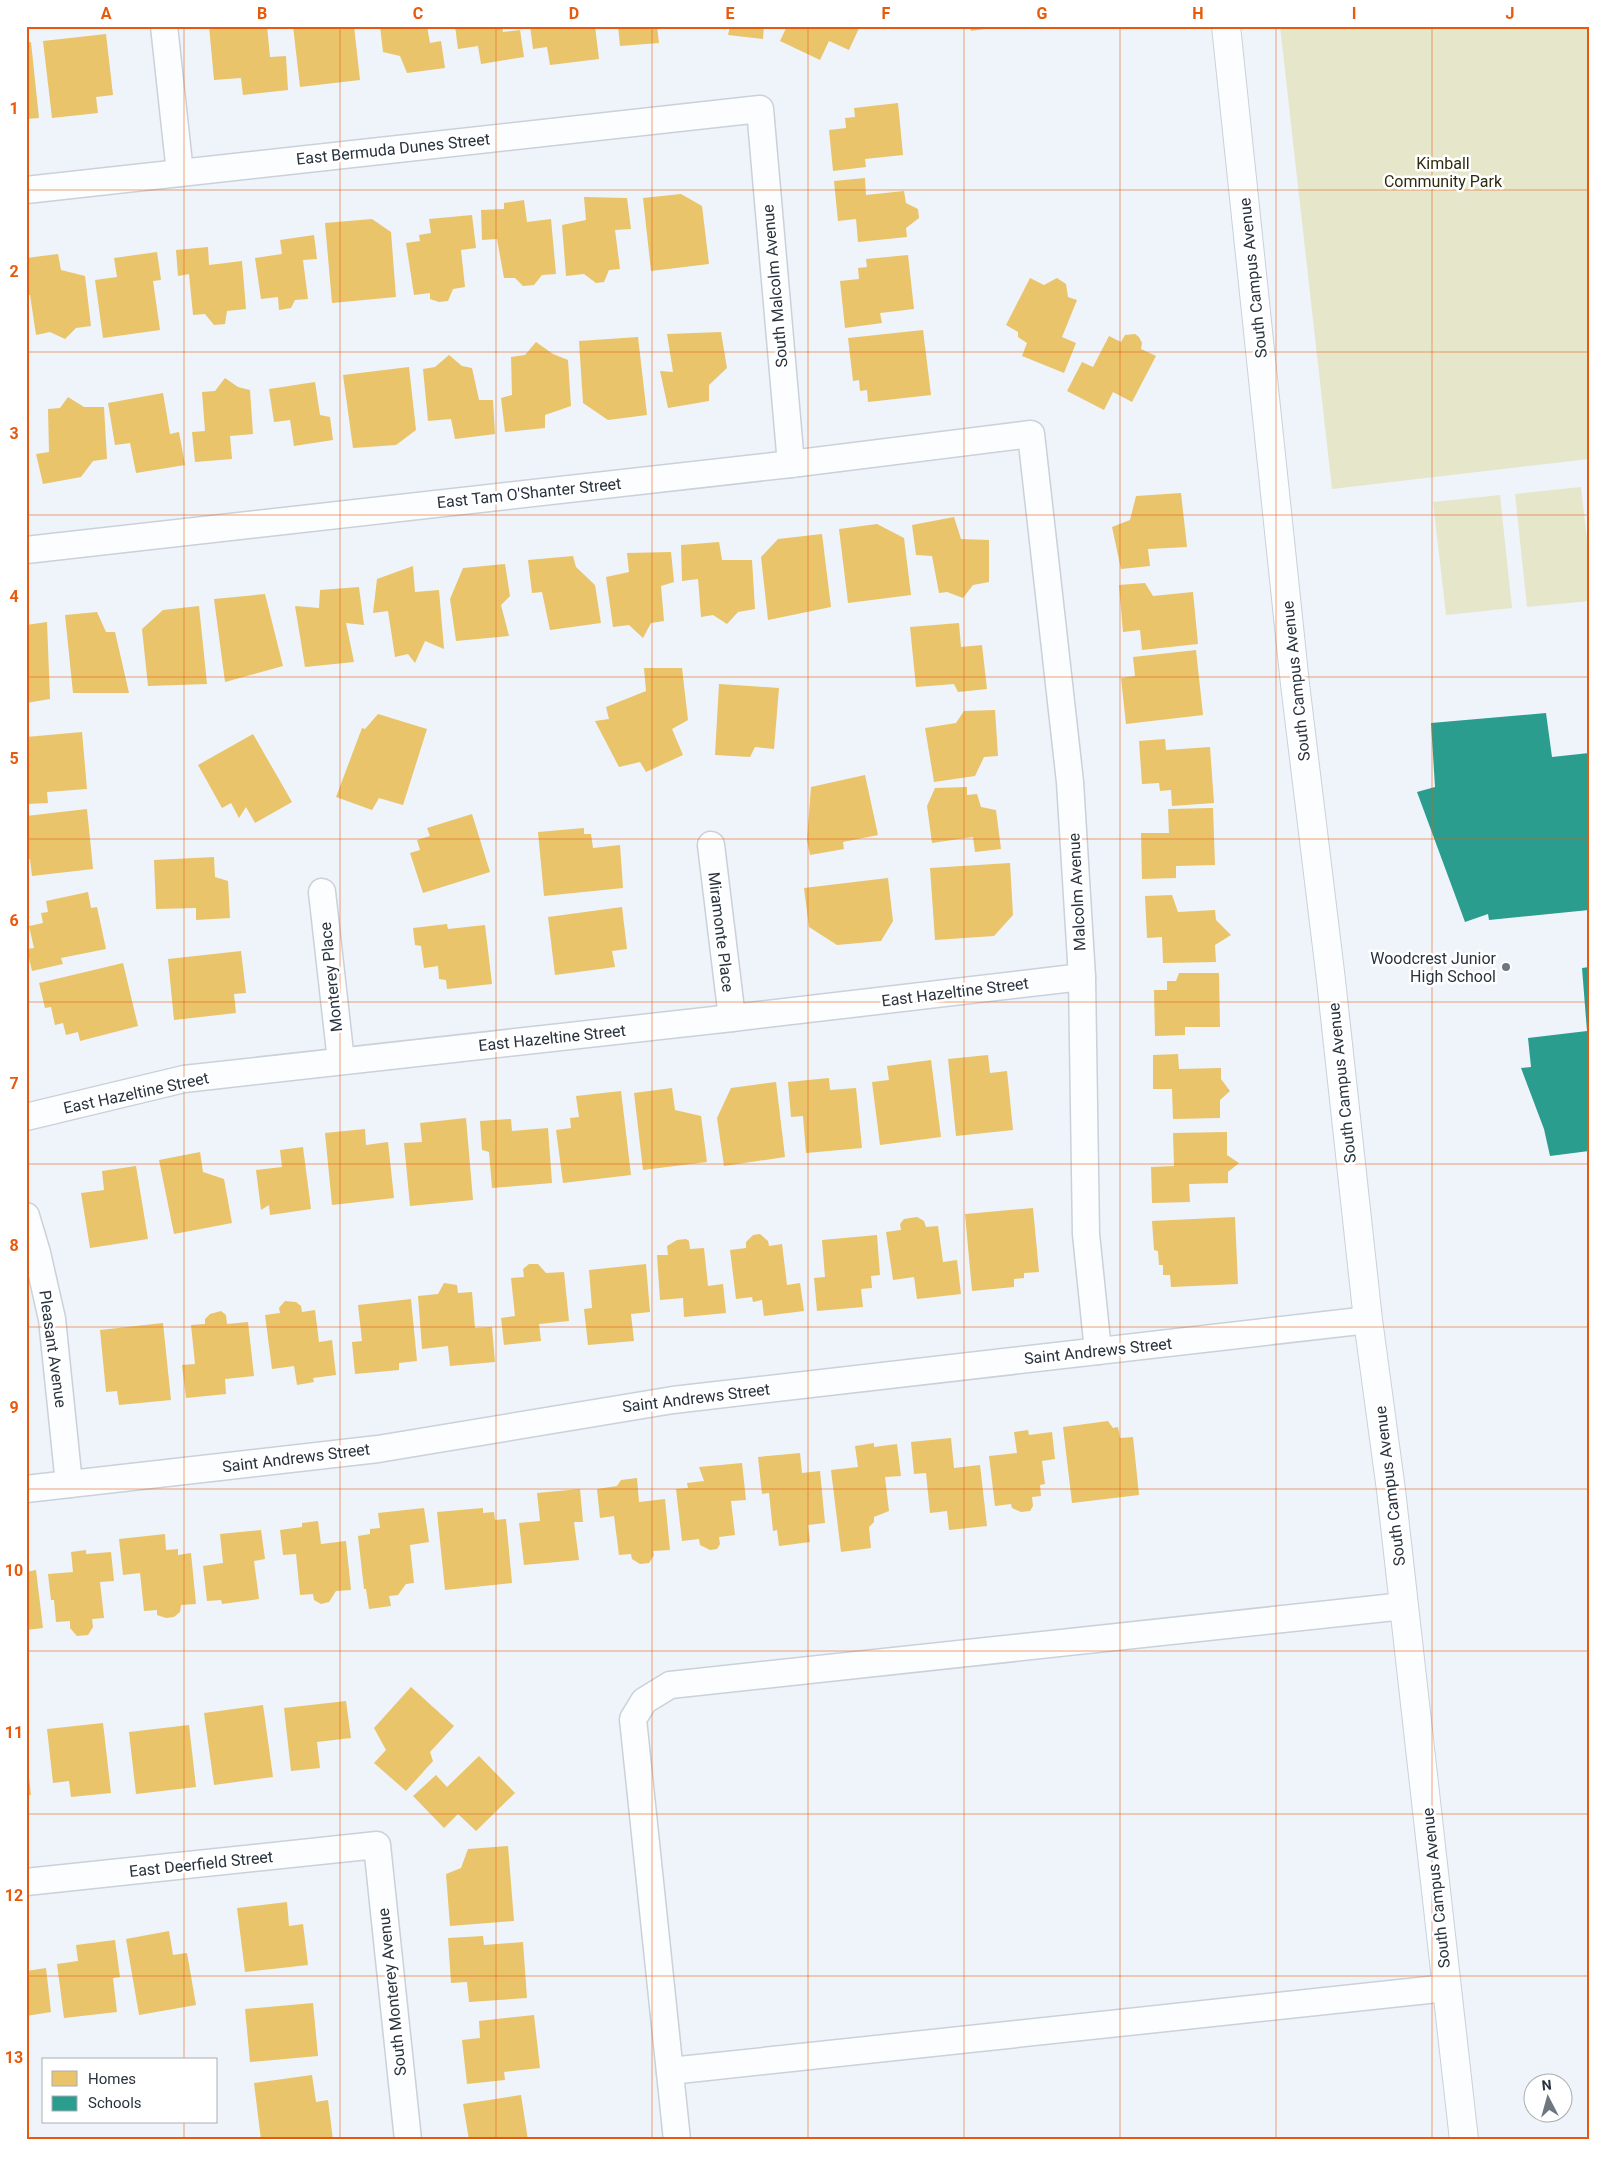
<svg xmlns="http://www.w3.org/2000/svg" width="1615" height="2166" font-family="Roboto,sans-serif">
<rect width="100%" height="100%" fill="#eef4fa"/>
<!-- green -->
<g fill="#e6e6cb">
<polygon points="1280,26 1589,26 1589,459 1332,489"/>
<polygon points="1581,487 1589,556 1589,601 1527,607 1515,494"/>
<polygon points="1500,495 1512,608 1446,615 1433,502"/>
</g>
<!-- homes -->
<g fill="#e9c46a">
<polygon points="209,26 267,26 270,57 286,56 288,90 243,95 241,78 214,80"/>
<polygon points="293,26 354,26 360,80 300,87"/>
<polygon points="380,26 427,26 430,43 441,41 445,68 407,73 400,56 383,52"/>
<polygon points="455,26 502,26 503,32 520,30 524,57 481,64 478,46 458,49"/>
<polygon points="530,26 595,26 599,59 550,65 547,47 533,49"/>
<polygon points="618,26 657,26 659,43 620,46"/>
<polygon points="730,26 764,26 763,39 728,35"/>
<polygon points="787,26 860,26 849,50 829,41 820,60 780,41"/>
<polygon points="970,26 999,26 999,27 971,31"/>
<polygon points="106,34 113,95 96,97 98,113 52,118 43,41"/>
<polygon points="31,42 39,118 26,119 26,43"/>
<polygon points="898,103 903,155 865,159 866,167 833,171 829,130 846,128 845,118 855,117 854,108"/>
<polygon points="865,178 866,195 904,191 906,203 918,209 919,218 906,228 907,237 858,242 856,219 838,221 834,181"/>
<polygon points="681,194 702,206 709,264 651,271 643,198"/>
<polygon points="584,197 627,198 631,229 615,230 620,269 609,270 604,282 596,283 584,274 566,276 562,225 586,220"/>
<polygon points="524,200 527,222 551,219 556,274 542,275 534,285 523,286 515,278 504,278 497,239 482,240 481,210 504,209 504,203"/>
<polygon points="472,215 476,248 461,250 465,287 453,289 448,301 439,302 430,299 430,293 414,295 406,243 420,241 419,235 431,233 429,219"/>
<polygon points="372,219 391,232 396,297 332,303 325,223"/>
<polygon points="314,235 317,259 303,260 308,299 295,300 291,308 279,310 278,297 261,299 255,258 282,254 280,240"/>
<polygon points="208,247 209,265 242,261 246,309 227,311 225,324 214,325 205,314 193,315 189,274 178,276 176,250"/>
<polygon points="157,252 161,280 153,281 160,330 103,338 95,280 117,277 114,258"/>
<polygon points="58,254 61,270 85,276 91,326 76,328 65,339 50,332 36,335 30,295 26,295 26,258"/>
<polygon points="908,255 914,309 880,313 882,323 845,328 840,281 859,279 858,268 867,267 866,259"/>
<polygon points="1030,278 1044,285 1057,278 1066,284 1068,297 1077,300 1062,337 1076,343 1064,373 1022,356 1027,343 1018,337 1018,332 1006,325"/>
<polygon points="923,330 931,395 868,402 867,390 860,391 859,380 853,381 848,338"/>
<polygon points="721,332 727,368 709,385 709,401 668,408 660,371 673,372 667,334"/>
<polygon points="1135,334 1139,337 1142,343 1141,349 1156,356 1132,402 1113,392 1104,410 1067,391 1082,362 1093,367 1109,336 1121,342 1125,335"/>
<polygon points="638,337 647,415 608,420 583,403 579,341"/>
<polygon points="536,342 553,354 568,360 571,406 545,415 545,428 505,432 501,398 512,395 511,357 525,355"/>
<polygon points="449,355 462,366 472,368 479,400 493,400 495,434 455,439 451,419 428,421 423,369 435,367"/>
<polygon points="409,367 416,430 396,445 353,448 343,375"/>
<polygon points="225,378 238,387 250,390 253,434 230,436 232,459 195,462 192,432 205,431 202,392 215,391"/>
<polygon points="315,382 320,415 330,417 333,440 294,446 290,420 274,422 269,389"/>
<polygon points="163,393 170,434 179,432 185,465 136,473 130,443 115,445 108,403"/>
<polygon points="68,397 84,407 104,407 107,459 93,461 81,477 43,484 36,454 49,452 48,409 60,408"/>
<polygon points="1181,493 1187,547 1148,549 1150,566 1121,569 1112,527 1130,520 1136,496"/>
<polygon points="954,517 961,539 989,540 989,582 973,585 963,598 947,592 939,593 932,556 916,555 912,525"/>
<polygon points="877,524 904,538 911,595 848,603 839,529"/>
<polygon points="822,534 831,607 768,620 761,557 778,539"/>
<polygon points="719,542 722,560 752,560 755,609 738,612 727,624 713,615 701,617 698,579 682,581 681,545"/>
<polygon points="671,552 674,582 661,586 664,621 651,623 643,638 629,625 613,627 606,577 629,572 627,553"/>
<polygon points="573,556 576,567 595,585 601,623 550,630 542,592 532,593 528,560"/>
<polygon points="505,564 510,596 501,605 509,636 456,641 450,599 463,568"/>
<polygon points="413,566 415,592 439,590 444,649 425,641 415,663 408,654 395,657 388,611 373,613 377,579"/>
<polygon points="1145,583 1153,596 1193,592 1198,644 1142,650 1140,630 1123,632 1119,585"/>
<polygon points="359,587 364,625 346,623 354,662 305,667 295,606 319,608 320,590"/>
<polygon points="265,594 283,666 225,682 214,599"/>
<polygon points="199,606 207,684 148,686 142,629 163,610"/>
<polygon points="97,612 106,632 115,632 129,693 73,693 65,615"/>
<polygon points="47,622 50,699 26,703 26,625"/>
<polygon points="959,623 961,647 982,645 987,689 958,692 954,684 916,687 910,627"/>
<polygon points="1196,650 1203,715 1126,724 1121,678 1135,676 1133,657"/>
<polygon points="644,668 682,668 688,720 672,729 683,755 646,772 640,762 619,767 595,721 609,719 606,707 646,691"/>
<polygon points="719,684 779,688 774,749 755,747 750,757 715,755"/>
<polygon points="995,710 998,756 984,757 975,776 934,782 925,728 956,723 964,711"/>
<polygon points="378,714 427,729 403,805 379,798 372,810 336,797 362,728 365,729"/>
<polygon points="82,732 87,789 47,792 48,803 26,804 26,737"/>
<polygon points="253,734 292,802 255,823 246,807 239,818 231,803 222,808 198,765"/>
<polygon points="1165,739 1166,750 1210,747 1214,803 1172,806 1171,790 1160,791 1159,783 1142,784 1139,741"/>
<polygon points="865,775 878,835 843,842 844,849 810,855 807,840 811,787"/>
<polygon points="967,787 967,795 977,794 981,807 996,810 1001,849 975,852 973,837 932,843 927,806 935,788"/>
<polygon points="1213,808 1215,865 1176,866 1176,878 1142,879 1141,833 1169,833 1168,809"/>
<polygon points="87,809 93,869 32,876 30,859 26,860 26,816"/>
<polygon points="472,814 490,872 423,893 410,853 420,850 417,840 430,836 427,828"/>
<polygon points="584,828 584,834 591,834 593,848 620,845 623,888 544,896 538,832"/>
<polygon points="214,857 215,877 228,881 230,918 196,920 196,908 156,909 154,860"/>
<polygon points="1010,863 1013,915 994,936 935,940 930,868"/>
<polygon points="888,878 893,921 881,941 837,945 809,927 804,888"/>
<polygon points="88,892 91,908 97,907 106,949 61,958 63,964 32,971 27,949 34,948 29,926 43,923 41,913 48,912 46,901"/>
<polygon points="1172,895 1178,912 1215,910 1216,920 1231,935 1215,945 1216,962 1163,963 1162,937 1147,938 1145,896"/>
<polygon points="622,907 627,949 612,951 615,967 555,975 548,917"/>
<polygon points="447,924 448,929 485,925 492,984 447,989 446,980 439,979 438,966 424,968 421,946 415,945 413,928"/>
<polygon points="241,951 246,993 234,994 236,1013 174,1020 168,959"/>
<polygon points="123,963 138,1026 80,1041 78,1032 66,1035 63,1023 55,1025 51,1007 45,1008 39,983"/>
<polygon points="1179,973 1219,973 1220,1027 1185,1027 1185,1035 1155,1036 1154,990 1167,990 1167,981 1176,981"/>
<polygon points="1178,1054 1179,1069 1221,1068 1221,1079 1230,1091 1220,1100 1220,1118 1173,1119 1172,1089 1153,1089 1153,1055"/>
<polygon points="988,1055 990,1073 1007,1071 1013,1130 956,1136 948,1059"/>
<polygon points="931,1060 941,1137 880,1145 872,1082 889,1080 887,1066"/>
<polygon points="829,1078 830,1090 856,1088 862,1148 806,1153 803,1116 791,1117 788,1082"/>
<polygon points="776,1082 785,1157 724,1166 717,1118 731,1088"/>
<polygon points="672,1088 675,1110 701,1116 707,1162 643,1170 634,1093"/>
<polygon points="621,1091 631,1175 563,1183 556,1130 571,1128 570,1118 579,1117 576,1096"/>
<polygon points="466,1118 473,1200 410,1206 404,1143 422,1142 420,1123"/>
<polygon points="511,1119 512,1131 548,1128 552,1183 492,1188 489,1152 482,1150 480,1121"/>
<polygon points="365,1129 366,1145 388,1142 394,1198 332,1205 325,1133"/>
<polygon points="1227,1132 1227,1155 1239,1163 1228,1172 1228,1183 1189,1184 1190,1202 1152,1203 1151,1167 1174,1166 1173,1133"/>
<polygon points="303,1147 311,1209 270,1215 269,1205 261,1210 256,1170 282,1167 280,1150"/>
<polygon points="200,1152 203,1172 224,1179 232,1223 174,1234 159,1160"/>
<polygon points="136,1166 148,1239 90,1248 81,1193 104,1190 102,1171"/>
<polygon points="1033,1208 1039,1272 1024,1273 1024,1278 1014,1279 1014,1287 972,1291 965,1214"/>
<polygon points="917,1217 924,1221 926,1227 938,1226 943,1262 957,1260 961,1294 917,1299 914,1277 893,1280 886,1232 901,1230 900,1224 904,1219"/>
<polygon points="1235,1217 1238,1284 1171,1287 1170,1275 1163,1275 1163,1265 1159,1265 1158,1251 1154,1250 1152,1221"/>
<polygon points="760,1234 768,1241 769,1246 782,1244 787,1285 800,1283 804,1311 764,1316 762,1300 753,1302 752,1297 736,1299 730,1250 746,1248 746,1242 753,1235"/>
<polygon points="877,1235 880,1275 871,1276 872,1288 861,1289 863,1307 817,1311 814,1278 825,1277 822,1240"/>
<polygon points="686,1239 689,1241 690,1249 704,1248 708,1286 723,1284 726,1313 684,1317 683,1298 660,1300 657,1255 668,1255 667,1246 677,1240"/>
<polygon points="529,1264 538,1264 546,1273 564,1272 569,1321 539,1324 541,1341 504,1345 501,1318 515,1316 511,1278 524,1277 523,1269"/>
<polygon points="646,1264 650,1312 631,1314 634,1341 588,1345 584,1309 592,1308 589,1270"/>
<polygon points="444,1283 457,1285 458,1293 472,1292 475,1328 492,1327 495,1362 450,1366 448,1346 422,1349 418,1296 438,1294"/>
<polygon points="411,1299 417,1361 399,1363 399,1370 355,1374 352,1342 362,1341 358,1305"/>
<polygon points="285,1301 296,1302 301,1306 302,1312 315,1310 319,1342 332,1340 336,1375 313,1378 314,1382 297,1385 294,1366 272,1369 265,1315 280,1313 279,1308"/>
<polygon points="221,1311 226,1315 227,1324 248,1322 254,1376 225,1379 226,1394 186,1398 182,1365 195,1364 191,1325 205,1324 205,1319 210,1314"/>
<polygon points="163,1323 171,1400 119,1405 117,1391 106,1392 100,1330"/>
<polygon points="1108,1421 1113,1428 1118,1427 1120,1438 1133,1437 1139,1495 1072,1503 1063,1427"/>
<polygon points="1028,1430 1029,1435 1052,1432 1055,1459 1042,1461 1045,1484 1040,1485 1041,1496 1032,1497 1033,1506 1030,1511 1021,1512 1012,1508 1011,1504 995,1506 989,1456 1017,1453 1014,1432"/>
<polygon points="951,1438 954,1468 980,1465 987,1526 949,1530 947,1511 930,1513 926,1473 914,1474 911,1442"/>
<polygon points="874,1443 874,1447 897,1444 901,1476 885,1477 889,1511 874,1517 874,1522 869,1527 871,1548 841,1552 831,1470 858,1467 855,1446"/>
<polygon points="800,1453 802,1473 820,1471 825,1523 808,1525 810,1542 779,1546 777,1530 773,1531 769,1493 762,1494 758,1457"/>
<polygon points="742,1463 746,1500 731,1501 735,1535 719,1537 720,1544 717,1549 710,1550 700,1545 699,1539 682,1541 676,1489 688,1488 687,1483 704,1481 699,1467"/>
<polygon points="637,1478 639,1502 665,1499 670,1550 653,1551 654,1555 649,1563 640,1564 632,1559 631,1554 619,1555 614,1516 600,1518 597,1489 617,1486 621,1480"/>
<polygon points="580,1489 583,1522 574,1522 579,1560 524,1565 519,1523 540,1521 537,1493"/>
<polygon points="424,1508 429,1542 410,1545 414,1583 406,1584 398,1595 389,1596 391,1606 369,1609 366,1589 364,1589 358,1536 370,1534 370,1529 380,1528 378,1513"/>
<polygon points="483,1508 483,1513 494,1512 495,1520 506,1519 512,1583 445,1590 437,1512"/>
<polygon points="318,1521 321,1544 346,1541 351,1590 336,1591 329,1602 321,1604 314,1600 313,1594 300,1595 296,1554 283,1555 280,1530 302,1527 302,1523"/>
<polygon points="261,1530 265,1559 254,1561 259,1599 222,1604 221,1600 207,1601 203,1566 223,1563 220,1534"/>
<polygon points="165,1534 166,1550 178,1549 178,1555 191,1553 196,1604 181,1605 180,1612 174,1617 166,1618 157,1615 157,1610 144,1611 140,1573 123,1575 119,1539"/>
<polygon points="86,1550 86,1554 111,1552 114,1581 100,1582 104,1618 92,1619 93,1627 88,1635 77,1636 70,1628 70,1621 56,1622 54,1600 51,1600 48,1574 73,1572 71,1552"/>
<polygon points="36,1570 43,1628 26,1630 26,1572"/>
<polygon points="411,1687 454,1726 430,1752 433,1761 406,1791 374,1763 386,1750 374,1728"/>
<polygon points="346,1701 351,1738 317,1742 320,1768 291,1771 284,1708"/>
<polygon points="263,1705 273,1777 214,1785 204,1713"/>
<polygon points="103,1723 111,1793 71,1797 69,1781 53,1783 47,1729"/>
<polygon points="189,1725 196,1787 136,1794 129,1732"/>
<polygon points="26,1751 31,1795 26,1795"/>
<polygon points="479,1756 515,1793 476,1831 458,1814 444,1828 413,1796 436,1775 447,1787"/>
<polygon points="508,1846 514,1921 450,1926 446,1874 461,1868 468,1849"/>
<polygon points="287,1902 289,1926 303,1924 308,1965 245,1972 237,1908"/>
<polygon points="169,1931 173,1955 187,1953 196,2005 139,2015 126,1939"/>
<polygon points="483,1936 484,1945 523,1942 527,1998 469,2002 467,1982 451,1983 448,1938"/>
<polygon points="115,1940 120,1977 113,1978 117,2012 64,2018 57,1964 78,1961 76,1945"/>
<polygon points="46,1968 51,2012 26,2016 26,1971"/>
<polygon points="313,2003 318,2056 250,2062 245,2009"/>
<polygon points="534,2015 540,2068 504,2072 505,2080 467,2084 462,2040 480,2038 479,2021"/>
<polygon points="312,2075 316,2102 328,2100 333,2140 261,2140 254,2083"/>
<polygon points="521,2095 528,2140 469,2140 463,2104"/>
</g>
<!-- schools -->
<g fill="#2a9d8f">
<polygon points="1546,713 1552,757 1589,753 1589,910 1489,920 1488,914 1465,922 1417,792 1435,787 1431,723"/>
<polygon points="1589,967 1589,1151 1550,1156 1544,1129 1521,1068 1531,1067 1528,1038 1587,1031 1582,968"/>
</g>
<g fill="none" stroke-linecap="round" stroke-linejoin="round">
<!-- minor casing -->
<g stroke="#cad1d9" stroke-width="29">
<g id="minor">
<polyline points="164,26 180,173"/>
<polyline points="26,190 760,109 791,464"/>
<polyline points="26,550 791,464 1031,434 1070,782 1082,977 1086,1234 1098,1351"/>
<polyline points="711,845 732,1018"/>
<polyline points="322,892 341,1061"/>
<polyline points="26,1117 184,1079 732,1018 1082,977"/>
<polyline points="26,1216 37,1253 52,1319 69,1484"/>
<polyline points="26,1489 378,1449 673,1400 1368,1320"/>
<polyline points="26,1882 377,1845 408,2140"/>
<polyline points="670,2071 1447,1988"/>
<polyline points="677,2140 633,1719 644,1701 670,1685 1404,1606"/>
</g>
</g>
<!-- tertiary casing -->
<g stroke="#cad1d9" stroke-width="30">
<polyline id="tertiary" points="1226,26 1295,684 1331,980 1368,1320 1391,1490 1464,2140"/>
</g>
<!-- minor -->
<use href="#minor" stroke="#fcfdfe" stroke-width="26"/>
<!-- tertiary -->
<use href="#tertiary" stroke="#fcfdfe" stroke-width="28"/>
</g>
<!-- grid -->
<path fill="none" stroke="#e8590c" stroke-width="1" stroke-opacity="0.55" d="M184,26v2034M340,26v2114M496,26v2114M652,26v2114M808,26v2114M964,26v2114M1120,26v2114M1276,26v2114M1432,26v2114M26,190h1563M26,352h1563M26,515h1563M26,677h1563M26,839h1563M26,1002h1563M26,1164h1563M26,1327h1563M26,1489h1563M26,1651h1563M26,1814h1563M26,1976h1563M184,2122v18"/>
<!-- markers -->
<circle fill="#6e7780" stroke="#fff" stroke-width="2" cx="1506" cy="967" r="5"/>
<g text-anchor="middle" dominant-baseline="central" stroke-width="5" stroke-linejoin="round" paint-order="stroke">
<!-- street labels -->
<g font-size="16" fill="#29333e" stroke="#fff">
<text transform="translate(393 149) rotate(-6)">East Bermuda Dunes Street</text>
<text transform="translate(1253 278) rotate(-96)">South Campus Avenue</text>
<text transform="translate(775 286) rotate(-95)">South Malcolm Avenue</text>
<text transform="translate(529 493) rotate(-6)">East Tam O'Shanter Street</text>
<text transform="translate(1296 681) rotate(-96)">South Campus Avenue</text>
<text transform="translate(1077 892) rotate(-93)">Malcolm Avenue</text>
<text transform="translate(721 932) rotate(83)">Miramonte Place</text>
<text transform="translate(331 977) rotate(-96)">Monterey Place</text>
<text transform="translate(955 992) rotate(-7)">East Hazeltine Street</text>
<text transform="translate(552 1038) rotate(-6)">East Hazeltine Street</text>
<text transform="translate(1342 1083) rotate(-96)">South Campus Avenue</text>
<text transform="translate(136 1093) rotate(-12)">East Hazeltine Street</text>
<text transform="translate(53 1349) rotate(82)">Pleasant Avenue</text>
<text transform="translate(1098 1351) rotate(-6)">Saint Andrews Street</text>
<text transform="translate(696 1398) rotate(-7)">Saint Andrews Street</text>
<text transform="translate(296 1458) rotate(-7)">Saint Andrews Street</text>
<text transform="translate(1390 1486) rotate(-97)">South Campus Avenue</text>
<text transform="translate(201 1864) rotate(-6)">East Deerfield Street</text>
<text transform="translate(1436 1888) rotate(-96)">South Campus Avenue</text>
<text transform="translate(392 1992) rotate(-96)">South Monterey Avenue</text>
</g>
<!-- park labels -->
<g font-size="16" fill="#2e2b0f" stroke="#fff">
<text x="1443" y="163">Kimball<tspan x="1443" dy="18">Community Park</tspan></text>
</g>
<!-- poi labels -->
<g font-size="16" fill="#29333e" stroke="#fff" text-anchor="end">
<text x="1496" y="958">Woodcrest Junior<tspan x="1496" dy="18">High School</tspan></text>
</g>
</g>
<!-- border -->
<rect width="1615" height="2166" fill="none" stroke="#ffffff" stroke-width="55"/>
<!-- legend -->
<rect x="42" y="2058" width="175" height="65" fill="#ffffff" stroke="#a9adb2"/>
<rect x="52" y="2071" width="25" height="15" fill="#e9c46a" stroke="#a9adb2"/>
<text x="88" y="2084" font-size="15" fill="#29333e">Homes</text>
<rect x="52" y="2096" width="25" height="15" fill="#2a9d8f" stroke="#a9adb2"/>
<text x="88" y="2108" font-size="15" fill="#29333e">Schools</text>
<!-- north arrow -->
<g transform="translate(1548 2098) rotate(354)"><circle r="24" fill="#ffffff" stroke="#a9adb2"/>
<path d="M0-4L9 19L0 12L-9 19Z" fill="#6e7780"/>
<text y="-8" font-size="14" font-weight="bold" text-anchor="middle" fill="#29333e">N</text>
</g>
<rect x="28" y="28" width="1560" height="2110" fill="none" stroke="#e8590c" stroke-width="2"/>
<g font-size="16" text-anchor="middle" font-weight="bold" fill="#e8590c">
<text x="106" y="19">A</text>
<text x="262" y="19">B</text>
<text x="418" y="19">C</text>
<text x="574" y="19">D</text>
<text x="730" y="19">E</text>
<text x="886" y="19">F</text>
<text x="1042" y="19">G</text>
<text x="1198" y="19">H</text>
<text x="1354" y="19">I</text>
<text x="1510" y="19">J</text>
<text x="14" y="114">1</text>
<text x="14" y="277">2</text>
<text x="14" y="439">3</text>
<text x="14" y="602">4</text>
<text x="14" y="764">5</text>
<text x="14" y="926">6</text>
<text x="14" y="1089">7</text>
<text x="14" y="1251">8</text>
<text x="14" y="1413">9</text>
<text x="14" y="1576">10</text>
<text x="14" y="1738">11</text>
<text x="14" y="1901">12</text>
<text x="14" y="2063">13</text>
</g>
</svg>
